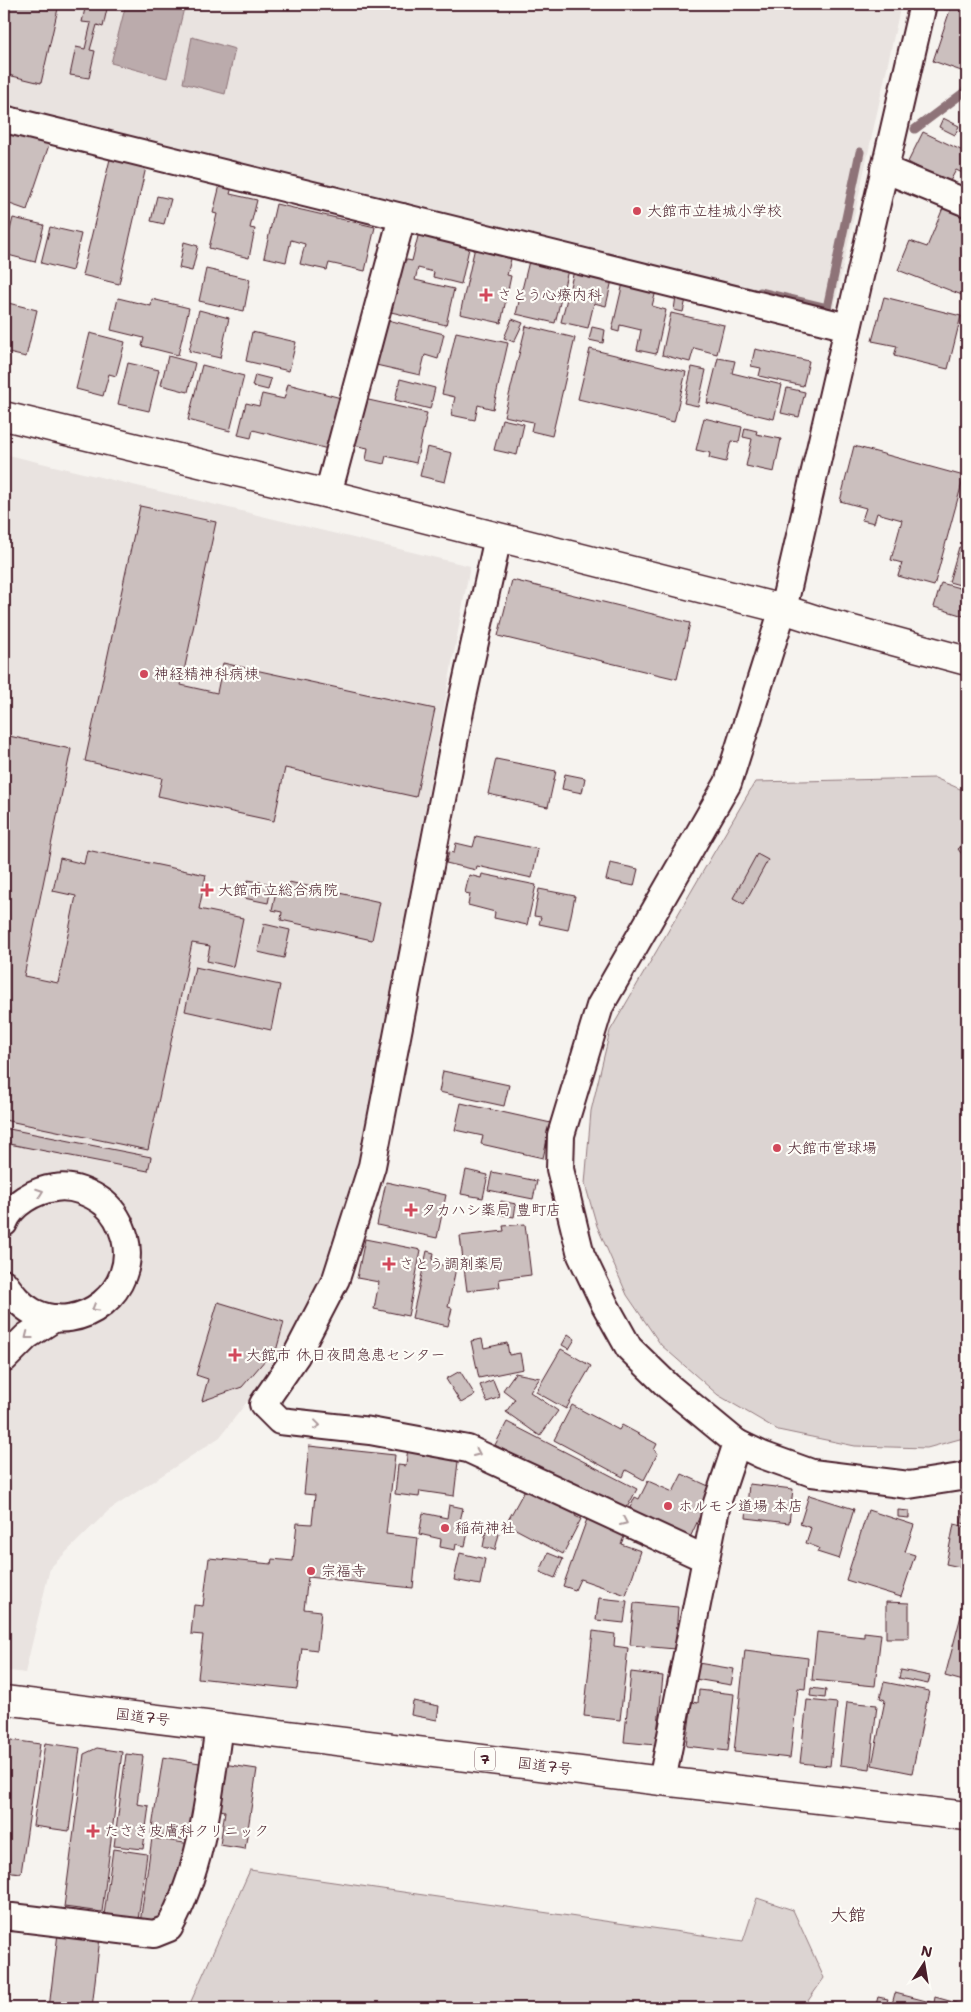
<svg xmlns="http://www.w3.org/2000/svg" width="971" height="2012" font-family="'Shantell Sans','Klee One',sans-serif">
<rect width="100%" height="100%" fill="#f6f3ef"/>
<filter id="ink" filterUnits="userSpaceOnUse"><feTurbulence type="fractalNoise" baseFrequency=".02" numOctaves="2"/><feDisplacementMap in="SourceGraphic" scale="10" xChannelSelector="R" yChannelSelector="G"/><feConvolveMatrix kernelMatrix="1 2 1 2 8 2 1 2 1" color-interpolation-filters="sRGB"/></filter>
<g filter="url(#ink)">
<!-- built -->
<g fill="#e9e3e0">
<polygon points="4,4 901,4 833,312 4,110"/>
<polygon points="4,454 470,566 351,1213 286,1351 220,1437 108,1511 50,1568 25,1673 4,1670"/>
</g>
<!-- green -->
<g fill="#dcd4d2" stroke="#937a7e">
<polygon points="935,778 967,792 967,1437 927,1448 855,1446 778,1430 718,1395 661,1345 627,1295 597,1226 585,1184 591,1111 610,1031 755,782"/>
<polygon points="250,1870 743,1941 757,1898 793,1910 824,1978 803,2008 188,2008"/>
</g>
<!-- water -->
<g fill="#bbabac" stroke="#8e7378">
<polygon points="126,4 185,4 167,78 111,63"/>
<polygon points="192,37 235,49 225,94 183,83"/>
</g>
<g fill="none" stroke-linecap="round" stroke-linejoin="round">
<!-- stream -->
<g stroke="#8e7378" stroke-width="9">
<polyline points="915,129 967,90"/>
<polyline points="760,292 827,308 860,152"/>
</g>
</g>
<!-- building -->
<g fill="#cbbfbe" stroke="#4a1f2b">
<polygon points="4,4 59,4 41,83 4,74"/>
<polygon points="86,4 108,4 103,27 97,25 90,50 95,51 89,78 70,75 76,47 85,49 91,23 82,22"/>
<polygon points="952,4 967,4 967,73 933,61"/>
<polygon points="943,118 959,126 955,135 939,127"/>
<polygon points="12,129 50,142 27,210 4,202 4,154"/>
<polygon points="923,132 965,152 967,148 967,175 956,170 949,183 908,162"/>
<polygon points="111,155 147,163 119,284 82,275"/>
<polygon points="220,185 232,187 230,194 257,200 250,228 255,229 249,258 209,248 217,214 213,213"/>
<polygon points="157,196 171,199 164,224 151,221"/>
<polygon points="276,204 375,227 365,271 329,263 327,270 300,264 305,244 291,240 286,262 264,257"/>
<polygon points="943,208 967,218 967,297 898,270 910,241 927,247"/>
<polygon points="4,213 8,214 4,234"/>
<polygon points="13,218 44,225 35,262 4,254"/>
<polygon points="50,227 81,234 72,271 41,263"/>
<polygon points="419,232 470,244 461,284 433,277 434,272 418,268 415,280 454,289 446,325 391,312 399,282 392,281 398,258 412,261"/>
<polygon points="184,242 198,246 192,271 179,268"/>
<polygon points="475,247 512,255 507,275 511,276 501,323 460,314"/>
<polygon points="529,261 568,270 555,323 516,314"/>
<polygon points="206,269 250,279 244,311 199,301"/>
<polygon points="574,271 612,280 606,306 594,303 588,328 561,322"/>
<polygon points="623,283 656,291 652,306 666,310 656,354 637,350 641,330 620,325 619,332 612,330"/>
<polygon points="676,296 686,299 683,312 674,310"/>
<polygon points="884,297 961,316 948,369 894,356 897,346 872,341"/>
<polygon points="118,298 151,306 152,299 189,308 178,355 142,346 144,338 111,330"/>
<polygon points="4,302 37,310 26,357 4,352"/>
<polygon points="199,310 229,318 220,358 189,351"/>
<polygon points="671,313 724,325 717,354 694,348 690,362 662,355"/>
<polygon points="512,319 523,323 514,342 504,338"/>
<polygon points="388,320 444,334 438,359 425,355 420,375 376,365"/>
<polygon points="526,326 575,338 552,436 531,431 533,422 504,416"/>
<polygon points="592,327 605,330 603,343 589,340"/>
<polygon points="252,332 296,342 289,371 246,361"/>
<polygon points="456,332 508,343 493,409 478,405 475,420 451,415 455,397 442,394"/>
<polygon points="90,333 125,342 116,376 109,374 103,396 76,389"/>
<polygon points="590,349 686,372 674,422 578,399"/>
<polygon points="755,349 809,361 803,386 759,376 761,368 751,366"/>
<polygon points="168,356 195,363 188,392 161,385"/>
<polygon points="718,358 735,361 732,373 782,385 774,419 707,403"/>
<polygon points="128,363 159,370 149,411 118,404"/>
<polygon points="202,365 244,376 230,431 188,420"/>
<polygon points="692,367 706,370 698,406 684,403"/>
<polygon points="255,375 271,379 268,390 252,386"/>
<polygon points="400,379 435,388 430,409 395,400"/>
<polygon points="288,384 341,398 328,449 253,430 251,438 238,435 246,403 259,406 262,394 284,399"/>
<polygon points="787,388 805,392 799,417 781,413"/>
<polygon points="364,399 427,413 416,463 386,456 384,464 366,460 368,448 353,445"/>
<polygon points="704,418 742,427 739,442 731,441 726,462 709,458 710,453 696,450"/>
<polygon points="502,419 524,424 517,455 494,450"/>
<polygon points="745,428 757,431 756,434 781,439 774,472 746,466 752,439 743,437"/>
<polygon points="854,446 964,476 934,586 898,576 902,563 891,560 902,520 877,513 874,523 862,520 866,508 840,501"/>
<polygon points="427,447 452,453 445,482 420,476"/>
<polygon points="140,506 216,522 181,685 217,693 223,663 435,709 416,797 285,768 274,821 158,796 162,778 85,761"/>
<polygon points="959,547 967,549 967,587 949,582"/>
<polygon points="512,580 690,623 677,679 498,636"/>
<polygon points="941,583 967,590 967,617 934,607"/>
<polygon points="4,735 71,749 24,976 58,983 76,896 53,891 60,858 84,864 87,850 206,875 199,909 243,918 233,967 207,961 210,946 192,943 148,1150 4,1120"/>
<polygon points="496,759 556,771 548,807 488,794"/>
<polygon points="565,774 585,778 582,793 562,789"/>
<polygon points="476,836 538,849 532,878 477,866 476,870 446,863 449,852 454,853 456,843 473,847"/>
<polygon points="965,843 967,847 967,861 958,849"/>
<polygon points="757,854 768,860 744,904 733,898"/>
<polygon points="610,863 638,869 634,886 606,880"/>
<polygon points="482,874 536,885 527,925 494,918 495,912 468,905 470,894 465,893 469,875 481,878"/>
<polygon points="248,880 272,884 268,903 244,898"/>
<polygon points="289,882 380,902 372,940 281,920 282,912 272,910 277,886 288,889"/>
<polygon points="539,889 575,896 568,930 539,924 541,917 534,916"/>
<polygon points="264,924 290,930 284,958 258,952"/>
<polygon points="195,967 280,985 271,1030 185,1011"/>
<polygon points="443,1071 509,1085 504,1106 439,1092"/>
<polygon points="461,1103 551,1123 543,1158 481,1144 483,1136 455,1130"/>
<polygon points="4,1128 151,1157 148,1171 4,1143"/>
<polygon points="466,1170 488,1175 483,1198 461,1194"/>
<polygon points="492,1172 537,1181 533,1199 488,1190"/>
<polygon points="386,1182 446,1195 437,1238 377,1225"/>
<polygon points="501,1201 516,1204 514,1217 498,1214"/>
<polygon points="525,1224 531,1275 499,1279 500,1287 467,1291 460,1236 504,1231 503,1226"/>
<polygon points="365,1239 421,1250 408,1316 374,1309 379,1282 357,1278"/>
<polygon points="427,1251 434,1253 432,1263 456,1268 448,1307 452,1308 448,1326 412,1318"/>
<polygon points="218,1302 284,1322 276,1351 269,1349 266,1359 242,1387 202,1401 208,1379 196,1375"/>
<polygon points="568,1334 575,1339 569,1349 562,1345"/>
<polygon points="482,1339 484,1348 507,1343 509,1355 520,1353 523,1369 479,1378 471,1341"/>
<polygon points="561,1349 591,1366 566,1409 536,1392"/>
<polygon points="460,1371 475,1395 461,1403 446,1379"/>
<polygon points="515,1373 540,1378 530,1392 558,1411 540,1436 506,1412 515,1399 503,1390"/>
<polygon points="493,1380 500,1397 487,1402 480,1385"/>
<polygon points="572,1405 619,1430 622,1425 657,1444 654,1450 658,1453 644,1480 626,1470 623,1477 554,1440"/>
<polygon points="507,1422 637,1489 623,1515 560,1479 495,1445"/>
<polygon points="309,1446 395,1455 386,1534 418,1538 413,1588 308,1577 304,1609 321,1611 317,1650 302,1648 297,1689 198,1678 203,1635 191,1634 194,1605 203,1606 209,1558 271,1564 272,1559 293,1561 297,1523 312,1524 315,1495 304,1494"/>
<polygon points="408,1446 459,1453 454,1496 420,1491 419,1497 395,1494 398,1465 406,1466"/>
<polygon points="682,1474 713,1488 687,1544 628,1512 635,1497 639,1499 648,1481 673,1492"/>
<polygon points="529,1482 578,1508 575,1516 581,1519 563,1554 506,1524"/>
<polygon points="749,1484 793,1489 789,1523 746,1518"/>
<polygon points="809,1495 854,1509 839,1559 817,1552 819,1548 806,1543 811,1528 800,1524"/>
<polygon points="966,1498 967,1498 967,1524 961,1523"/>
<polygon points="449,1505 463,1508 460,1521 470,1523 465,1546 456,1544 455,1550 440,1547 441,1539 419,1534 423,1513 447,1518"/>
<polygon points="868,1510 914,1525 905,1552 915,1555 901,1597 846,1580"/>
<polygon points="898,1510 909,1511 909,1518 898,1517"/>
<polygon points="587,1519 626,1532 621,1544 641,1551 626,1595 580,1579 575,1590 563,1586"/>
<polygon points="954,1524 967,1527 967,1557 960,1567 946,1564"/>
<polygon points="486,1531 499,1534 495,1550 483,1547"/>
<polygon points="460,1553 485,1559 480,1585 454,1580"/>
<polygon points="548,1553 563,1559 555,1578 540,1572"/>
<polygon points="599,1598 627,1601 624,1623 596,1620"/>
<polygon points="886,1602 909,1603 909,1638 886,1638"/>
<polygon points="634,1603 678,1607 675,1649 630,1645"/>
<polygon points="962,1612 967,1613 967,1682 945,1676"/>
<polygon points="593,1631 615,1634 614,1646 628,1648 620,1720 584,1716"/>
<polygon points="817,1632 864,1637 864,1632 881,1634 875,1686 812,1680"/>
<polygon points="745,1650 808,1658 805,1689 798,1688 790,1758 734,1752"/>
<polygon points="698,1663 734,1669 731,1685 695,1679"/>
<polygon points="901,1670 930,1676 928,1684 899,1678"/>
<polygon points="631,1672 663,1676 656,1745 624,1742"/>
<polygon points="884,1682 929,1691 912,1773 872,1765 885,1700 880,1698"/>
<polygon points="811,1688 826,1690 825,1698 810,1696"/>
<polygon points="699,1690 734,1694 728,1751 686,1746 692,1702 698,1703"/>
<polygon points="807,1700 837,1703 830,1766 800,1763"/>
<polygon points="413,1701 439,1706 437,1720 411,1715"/>
<polygon points="847,1702 877,1705 870,1769 840,1765"/>
<polygon points="967,1703 967,1722 963,1721"/>
<polygon points="4,1739 40,1744 21,1873 4,1871"/>
<polygon points="45,1743 80,1748 69,1831 33,1826"/>
<polygon points="97,1748 122,1752 102,1912 64,1907 84,1754"/>
<polygon points="126,1754 143,1756 137,1804 149,1806 143,1849 114,1846"/>
<polygon points="163,1757 206,1764 193,1841 151,1834"/>
<polygon points="223,1764 257,1769 245,1849 220,1845 225,1811 216,1809"/>
<polygon points="152,1838 197,1845 164,1918 140,1923"/>
<polygon points="113,1849 147,1854 138,1920 104,1915"/>
<polygon points="58,1933 100,1937 92,2008 49,2008"/>
<polygon points="895,1993 934,2003 935,1997 967,2006 967,2008 891,2008"/>
<polygon points="878,1997 888,1999 885,2008 875,2008"/>
</g>
<g fill="none" stroke-linecap="round" stroke-linejoin="round">
<!-- minor casing -->
<g stroke="#4a1f2b" stroke-width="30">
<g id="minor">
<polyline points="4,119 848,327"/>
<polyline points="884,169 967,203"/>
<polyline points="328,494 402,217"/>
<polyline points="498,537 461,706 372,1166 336,1279 296,1356 263,1404 280,1421 370,1431 468,1449 706,1559"/>
<path d="M4,1223c7,-19 31,-33 51,-35 17,-3 36,5 49,15 11,9 17,21 21,35 13,52 -43,98 -92,74 -13,-7 -21,-18 -29,-29"/>
<polyline points="4,1359 27,1336 55,1318"/>
<polyline points="737,1443 762,1455 812,1473 909,1485 967,1476"/>
<polyline points="662,1781 717,1503 737,1443 668,1386 629,1348 605,1305 581,1255 560,1169 561,1135 600,1006 728,783 783,609 923,4"/>
<path d="M12,1917l142,17 15,-6c34,-62 40,-133 50,-202"/>
</g>
</g>
<!-- tertiary casing -->
<g stroke="#4a1f2b" stroke-width="31">
<polyline id="tertiary" points="4,416 328,494 783,609 823,622 967,661"/>
</g>
<!-- trunk casing -->
<g stroke="#4a1f2b" stroke-width="31">
<polyline id="trunk" points="4,1700 662,1781 967,1816"/>
</g>
<!-- minor -->
<use href="#minor" stroke="#fdfcf7" stroke-width="26"/>
<!-- tertiary -->
<use href="#tertiary" stroke="#fdfcf7" stroke-width="28"/>
<!-- trunk -->
<use href="#trunk" stroke="#fdfcf7" stroke-width="28"/>
</g>
<!-- one-way arrows -->
<defs><path id="oneway-chevron" d="M-2-3.5L2.5 0L-2 3.5" fill="none" stroke-width="1.6" stroke-linecap="round" stroke-linejoin="round" transform="scale(1.25)"/></defs>
<g stroke="#ac999b">
<use href="#oneway-chevron" transform="translate(40 1192) rotate(-20)"/>
<use href="#oneway-chevron" transform="translate(95 1308) rotate(150)"/>
<use href="#oneway-chevron" transform="translate(28 1336) rotate(142)"/>
<use href="#oneway-chevron" transform="translate(317 1425) rotate(7)"/>
<use href="#oneway-chevron" transform="translate(477 1453) rotate(25)"/>
<use href="#oneway-chevron" transform="translate(624 1522) rotate(25)"/>
</g>
</g>
<!-- markers -->
<g fill="#d1495b" stroke="#fdfcf7" stroke-width="2">
<circle cx="637" cy="211" r="5"/>
<path d="M483.5 287.5h5v5h5v5h-5v5h-5v-5h-5v-5h5z"/>
<circle cx="144" cy="674" r="5"/>
<path d="M204.5 882.5h5v5h5v5h-5v5h-5v-5h-5v-5h5z"/>
<circle cx="777" cy="1148" r="5"/>
<path d="M408.5 1202.5h5v5h5v5h-5v5h-5v-5h-5v-5h5z"/>
<path d="M386.5 1256.5h5v5h5v5h-5v5h-5v-5h-5v-5h5z"/>
<path d="M232.5 1347.5h5v5h5v5h-5v5h-5v-5h-5v-5h5z"/>
<circle cx="668" cy="1506" r="5"/>
<circle cx="445" cy="1528" r="5"/>
<circle cx="311" cy="1571" r="5"/>
<path d="M90.5 1823.5h5v5h5v5h-5v5h-5v-5h-5v-5h5z"/>
</g>
<g text-anchor="middle" dominant-baseline="central" stroke-width="4.5" stroke-linejoin="round" paint-order="stroke">
<!-- shield labels -->
<rect fill="#fdfcf7" stroke="#806168" stroke-width="1" x="475" y="1747.5" width="20" height="23" rx="4"/>
<g font-size="14" font-weight="bold" fill="#4a1f2b">
<text x="485" y="1759">7</text>
</g>
<!-- poi labels -->
<g font-size="15" fill="#4a1f2b" stroke="#fdfcf7" text-anchor="start">
<text x="647" y="211">大館市立桂城小学校</text>
<text x="497" y="295">さとう心療内科</text>
<text x="154" y="674">神経精神科病棟</text>
<text x="218" y="890">大館市立総合病院</text>
<text x="787" y="1148">大館市営球場</text>
<text x="421" y="1210">タカハシ薬局 豊町店</text>
<text x="399" y="1264">さとう調剤薬局</text>
<text x="246" y="1355">大館市 休日夜間急患センター</text>
<text x="678" y="1506">ホルモン道場 本店</text>
<text x="455" y="1528">稲荷神社</text>
<text x="321" y="1571">宗福寺</text>
<text x="104" y="1831">たさき皮膚科クリニック</text>
</g>
<!-- street labels -->
<g font-size="15" fill="#4a1f2b" stroke="#fdfcf7">
<text transform="translate(143 1717) rotate(7)">国道7号</text>
<text transform="translate(545 1766) rotate(7)">国道7号</text>
</g>
<!-- quarter labels -->
<g font-size="18" fill="#4a1f2b" stroke="#fdfcf7">
<text x="848" y="1915">大館</text>
</g>
</g>
<!-- margin -->
<rect width="971" height="2012" fill="none" stroke="#fdfcf7" stroke-width="20"/>
<rect x="10" y="10" width="951" height="1992" fill="none" stroke="#4a1f2b" stroke-width="2" filter="url(#ink)"/>
<!-- north arrow -->
<g transform="translate(924 1964) rotate(12)" stroke="#fdfcf7" stroke-width="4" paint-order="stroke">
<path d="M0-4L9 19L0 12L-9 19Z" fill="#4a1f2b"/>
<text y="-8" font-size="14" font-weight="bold" text-anchor="middle" fill="#4a1f2b">N</text>
</g>
</svg>
